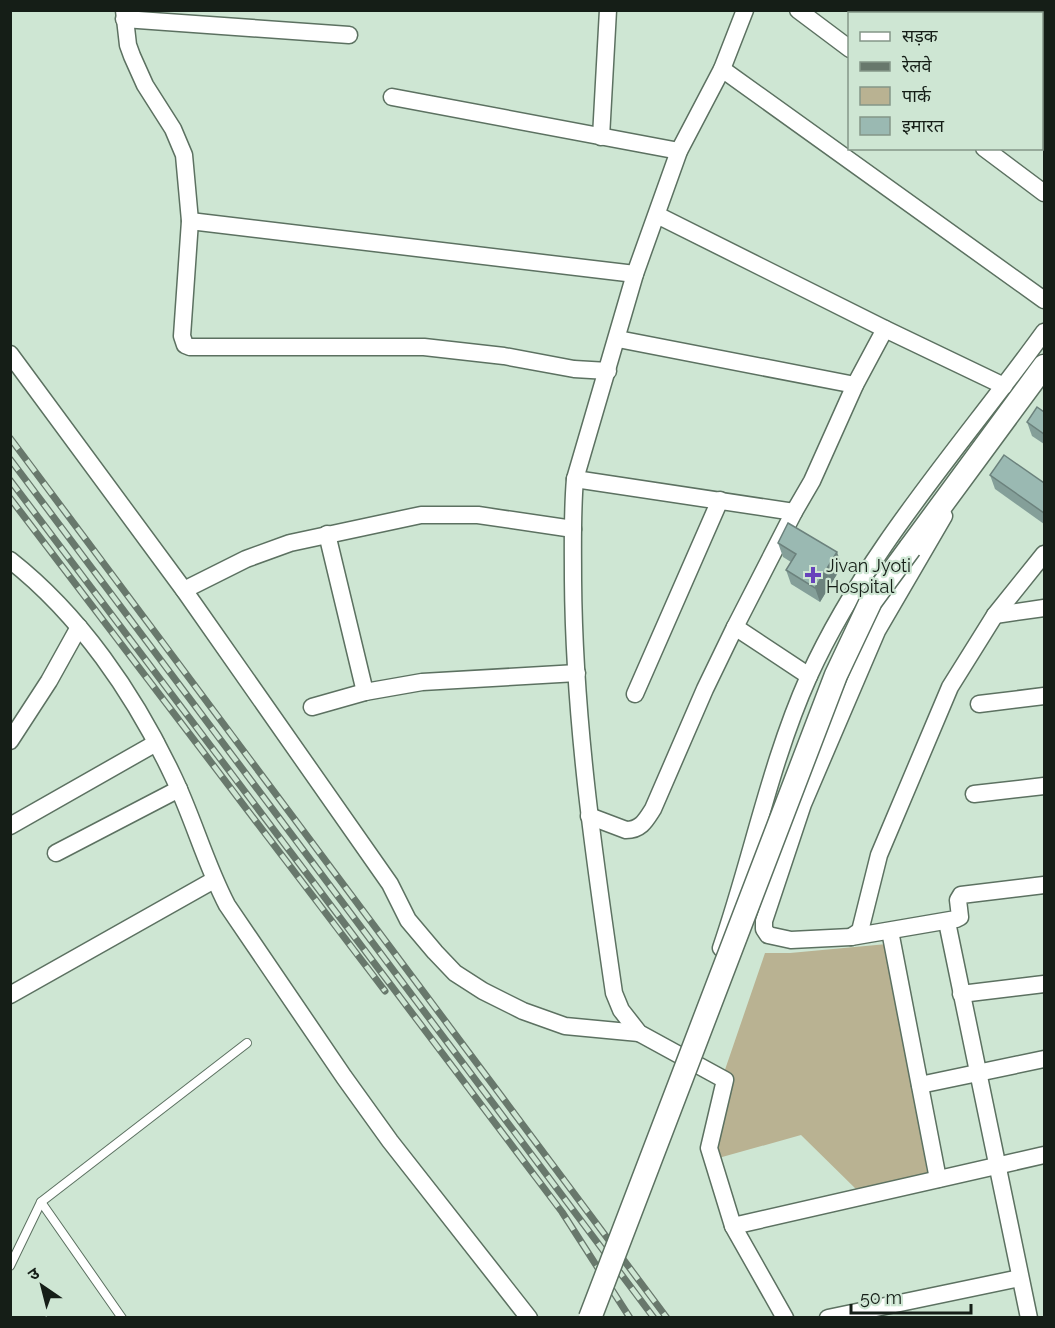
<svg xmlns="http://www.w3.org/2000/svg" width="1055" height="1328" font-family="Raleway,'Noto Sans Devanagari',sans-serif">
<rect width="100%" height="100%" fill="#cee6d3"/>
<!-- green -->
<polygon fill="#b9b292" points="887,944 928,1177 859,1192 801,1135 715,1159 704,1131 765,953 790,953"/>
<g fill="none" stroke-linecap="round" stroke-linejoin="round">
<!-- lane casing -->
<g stroke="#5c7161" stroke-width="10">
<g id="lane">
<polyline points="41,1202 122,1318"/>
<polyline points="10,1266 41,1202 247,1043"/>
</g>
</g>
<!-- street casing -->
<g stroke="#5c7161" stroke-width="19">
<g id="street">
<polyline points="124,10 128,45 132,56 145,85 173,129 184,155 190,221 182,336 185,345 190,347 424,347 504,356 574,369 608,371"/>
<path d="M745,10l-23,59 -43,82 -44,123 -60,205c-3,34 -2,67 -2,101 1,139 21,276 41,413l7,17 18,23 86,47 -16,68 24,78 52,92"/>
<polyline points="798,10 850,49"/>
<polyline points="897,10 902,14"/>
<polyline points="1012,10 1017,14"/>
<polyline points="124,19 349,35"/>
<polyline points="1042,29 1044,31"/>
<polyline points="722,69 1044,300"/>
<polyline points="392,97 679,151"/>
<polyline points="1042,110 1044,106"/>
<polyline points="601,137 608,10"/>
<polyline points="984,148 1044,193"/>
<polyline points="657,215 885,329 1004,386"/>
<polyline points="190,221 635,274"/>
<polyline points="618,339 855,385"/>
<polyline points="10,354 184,590 390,884 408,920 435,952 455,973 483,991 523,1011 565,1026 639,1033"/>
<polyline points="575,479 794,512"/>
<polyline points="944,516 877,631 803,804 764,921 764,929 768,935 791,940 851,937 956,919 960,917 958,900 961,895 1044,885"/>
<polyline points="327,534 365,692"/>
<path d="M10,560c70,55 124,134 162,214 21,43 33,89 55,131l117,172 46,64 139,177"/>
<polyline points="184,590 246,559 290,543 421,515 478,515 573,529"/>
<polyline points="995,615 1044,608"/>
<polyline points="735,627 809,676"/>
<polyline points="635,694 720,500"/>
<polyline points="979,704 1044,696"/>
<polyline points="312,707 365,692 422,682 577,673"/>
<polyline points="10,741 49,681 79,627"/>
<polyline points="974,794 1044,786"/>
<path d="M589,816l37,14c15,0 20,-10 27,-21l52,-120 30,-62 59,-115 18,-31 43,-96 30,-56"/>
<polyline points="10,826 156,743"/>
<polyline points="56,853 179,789"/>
<polyline points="947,922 1029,1318"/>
<polyline points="890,931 938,1179"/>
<polyline points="851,937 860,931 879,855 950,687 995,615 1044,554"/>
<path d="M721,948c31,-90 49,-185 88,-272 58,-127 154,-232 235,-344"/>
<polyline points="961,994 1044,984"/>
<polyline points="10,995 214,880"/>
<polyline points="920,1085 1044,1059"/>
<polyline points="733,1226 1044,1155"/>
<polyline points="828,1318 1020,1278"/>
</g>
</g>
<!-- secondary casing -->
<g stroke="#5c7161" stroke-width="25">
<polyline id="secondary" points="910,548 1044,366"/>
</g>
<!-- lane -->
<use href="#lane" stroke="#fff" stroke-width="8"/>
<!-- street -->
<use href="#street" stroke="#fff" stroke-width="16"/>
<!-- secondary -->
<use href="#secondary" stroke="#fff" stroke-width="22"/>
<!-- rail casing -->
<g stroke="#68786c" stroke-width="7">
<g id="rail">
<polyline points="10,438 667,1318"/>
<polyline points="10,459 654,1318"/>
<polyline points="10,480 562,1212 630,1318"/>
<polyline points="10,498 385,991"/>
</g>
</g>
<!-- rail -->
<use href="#rail" stroke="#cee6d3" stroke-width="4.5" stroke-dasharray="14" stroke-linecap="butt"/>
<!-- secondary-bridge casing -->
<g stroke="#5c7161" stroke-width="25" stroke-linecap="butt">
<polyline id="secondary-bridge" points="590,1318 836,675 871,601 910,548"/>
</g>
<!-- secondary-bridge -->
<use href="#secondary-bridge" stroke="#fff" stroke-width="22"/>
</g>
<!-- wall -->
<g fill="#849f99">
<polygon points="1044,412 1044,444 1032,436 1027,422"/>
<polygon points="990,475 1044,483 1044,524 995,489"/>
<polygon points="778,543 842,566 820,602 791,584 786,570 791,562 783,557"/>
</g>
<!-- shaded-wall -->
<polygon fill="#6c827d" points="837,552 842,566 820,602 815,588"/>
<!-- building -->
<g fill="#9ab9b2" stroke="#6c827d" stroke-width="1.5">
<polygon points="1037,407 1044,412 1044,434 1027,422"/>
<polygon points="1004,455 1044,483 1044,513 990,475"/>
<polygon points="788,523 837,552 815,588 786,570 796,554 778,543"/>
</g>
<!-- markers -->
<path fill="#6742bb" stroke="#cee6d3" stroke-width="2" d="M810 566h6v6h6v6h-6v6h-6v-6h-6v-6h6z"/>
<g text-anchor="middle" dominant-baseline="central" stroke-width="4.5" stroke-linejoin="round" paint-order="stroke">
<!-- poi labels -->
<g font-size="18" fill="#151e17" stroke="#cee6d3" text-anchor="start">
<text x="826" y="565">Jivan Jyoti<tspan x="826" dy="21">Hospital</tspan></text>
</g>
</g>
<!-- border -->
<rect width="1055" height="1328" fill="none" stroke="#151e17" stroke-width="24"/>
<!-- legend -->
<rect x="848" y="12" width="195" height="138" fill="#cee6d3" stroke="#849688" stroke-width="1.5"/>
<rect x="860" y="32" width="30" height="9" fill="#ffffff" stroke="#849688" stroke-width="1.5"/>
<text x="902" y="42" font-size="18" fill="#151e17">सड़क</text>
<rect x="860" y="62" width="30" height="9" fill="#68786c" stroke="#849688" stroke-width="1.5"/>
<text x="902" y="72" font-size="18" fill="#151e17">रेलवे</text>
<rect x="860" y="87" width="30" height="18" fill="#b9b292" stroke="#849688" stroke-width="1.5"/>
<text x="902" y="102" font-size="18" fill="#151e17">पार्क</text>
<rect x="860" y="117" width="30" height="18" fill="#9ab9b2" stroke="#849688" stroke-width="1.5"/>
<text x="902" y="132" font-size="18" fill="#151e17">इमारत</text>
<!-- north arrow -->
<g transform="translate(42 1286) rotate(325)" stroke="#cee6d3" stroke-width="4.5" paint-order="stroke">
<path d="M0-4.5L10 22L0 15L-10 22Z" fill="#151e17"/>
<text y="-9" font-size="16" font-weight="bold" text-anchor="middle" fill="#151e17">उ</text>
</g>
<!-- scale -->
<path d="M851 1304v9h120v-9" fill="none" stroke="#151e17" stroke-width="3"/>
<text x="860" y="1304" font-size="18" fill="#151e17" stroke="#cee6d3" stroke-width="4.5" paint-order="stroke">50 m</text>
</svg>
